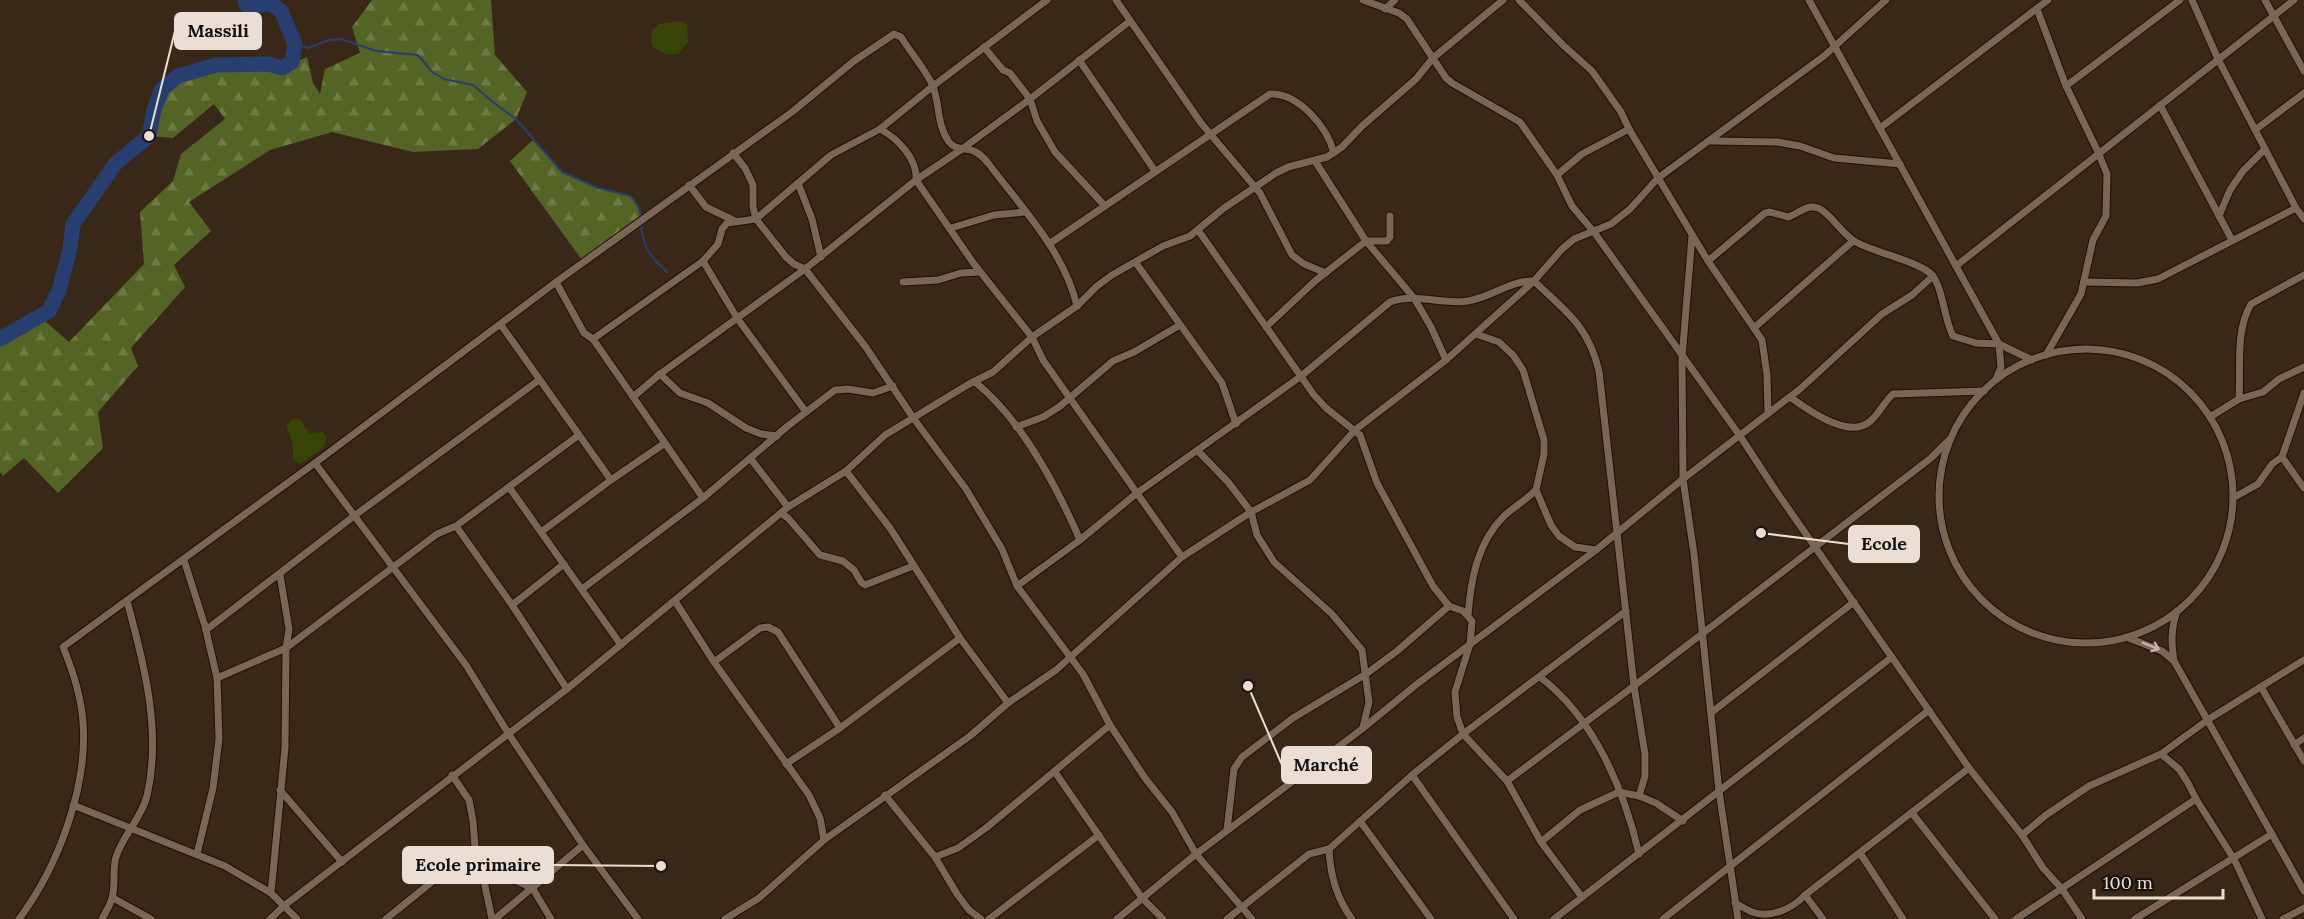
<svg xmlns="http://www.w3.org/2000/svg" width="2304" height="919" font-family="Lora,serif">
<defs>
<pattern id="forest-firs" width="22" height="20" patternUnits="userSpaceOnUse" patternTransform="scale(1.5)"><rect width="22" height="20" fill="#536424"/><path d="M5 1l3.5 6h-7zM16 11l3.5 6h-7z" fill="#6c7a43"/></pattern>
</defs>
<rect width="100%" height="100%" fill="#392718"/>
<!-- grass -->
<g fill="#364405">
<polygon points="681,21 687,25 688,42 678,54 666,55 652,46 651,32 659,24"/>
<polygon points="293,419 300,419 309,433 323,432 327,437 323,448 301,464 293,460 293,444 286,426"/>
</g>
<!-- forest -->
<g fill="url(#forest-firs)">
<path d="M372,0h119l4,55 32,37 -11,27 -38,30 -65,3 -81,-20 -62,18 -81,52 22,29 -37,34 11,22 -54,61 7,18 -40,46 5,36 -45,45 -34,-35 -21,18 -3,-4v-127l45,-24 24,21 75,-78 -4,-52 33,-31 8,-27 44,-35 -11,-15 -41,34 -24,-2c3,-14 4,-38 15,-48 20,-21 51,-22 77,-22 17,-1 25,-3 41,2l25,-11 6,26 7,11 5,-25 35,-16 -8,-26z"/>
<polygon points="533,140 562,172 598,188 631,196 639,208 641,222 585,264 510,161"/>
</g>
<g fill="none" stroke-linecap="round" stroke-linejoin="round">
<!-- stream -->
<g stroke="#263f70" stroke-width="2">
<polyline points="295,44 308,48 329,40 341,39 376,51 418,55 432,72 444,79 473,85 494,103 516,119 562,172 598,188 631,196 639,208 641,219"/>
<path d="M641,224c2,25 9,32 26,48"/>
</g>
<!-- river -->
<polyline stroke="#263f70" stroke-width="15" points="0,339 49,311 59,290 70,249 73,224 116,163 149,136 154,110 162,89 178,76 216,65 269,64 282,68 292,62 295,44 281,11 271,4 247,6 245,0"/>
<!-- street casing -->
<g stroke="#200f03" stroke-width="9">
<g id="street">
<polyline points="1116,0 1201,123 1260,193 1292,255 1304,264 1326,273"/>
<polyline points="1363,0 1399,13 1407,19 1446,78 1452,83 1520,122 1557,175 1572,206 1594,232 1740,436 1776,491 1969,768 2022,835 2043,868 2062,889 2082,919"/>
<polyline points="1519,0 1563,45 1592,71 1621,112 1629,129 1708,261 1762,340 1767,375 1768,413"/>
<polyline points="1809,0 1999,344 2001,367 1996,379"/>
<polyline points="2192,0 2218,59 2296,208 2304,219"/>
<polyline points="2265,0 2304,71"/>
<polyline points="1385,9 1395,0"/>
<polyline points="2037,9 2066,86 2098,152 2107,174 2106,216 2093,240 2081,294 2046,355"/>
<polyline points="984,47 1003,70 1010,73 1030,99 1037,121 1055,152 1104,205"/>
<polyline points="1079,60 1155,171"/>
<polyline points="2066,86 2180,0"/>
<polyline points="2160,105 2232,240"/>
<polyline points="1880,128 2048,0"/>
<path d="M880,129c17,9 38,30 36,51l58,84 58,73 11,23 139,197"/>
<polyline points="2255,130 2304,93"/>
<polyline points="1711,141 1777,142 1800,146 1834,158 1900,164"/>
<polyline points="733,153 745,168 753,185 753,207 756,219 786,257 794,264 805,269 865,346 914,419 966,489 1002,549 1017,586 1083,674 1110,725 1145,778 1172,812 1196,854 1252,919"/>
<polyline points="1315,161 1366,241 1414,298 1431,327 1446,360"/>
<polyline points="1557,175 1582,154 1629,129"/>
<polyline points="798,183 812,219 821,257"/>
<polyline points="689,185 706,207 735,221"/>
<polyline points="2219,216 2230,190 2243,171 2265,149"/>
<polyline points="951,228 994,215 1025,212"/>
<polyline points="1198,230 1314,395 1326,408 1360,435 1377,483 1433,586 1449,606 1463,611 1472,621 1470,644 1455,692 1457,717 1463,734 1507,781 1541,842 1582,897"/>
<polyline points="1692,236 1682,358 1683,479 1694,554 1719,791 1738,919"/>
<path d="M1049,244l221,-150c29,-1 57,33 64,59"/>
<polyline points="703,261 737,318 806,412"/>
<path d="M1708,261l57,-48 5,-1 18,5c11,-3 17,-13 30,-9 13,5 24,27 38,34 19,11 63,19 76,33 11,13 12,44 21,61l23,7 23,1 33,16"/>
<polyline points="1136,263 1222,383 1236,424"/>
<polyline points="1956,266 2294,0"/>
<polyline points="556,282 584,333 593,339 703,498"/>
<polyline points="903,282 938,280 961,273 980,272"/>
<polyline points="2084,282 2137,283 2158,279 2296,208"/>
<polyline points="501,325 611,480"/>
<polyline points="1266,327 1315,281 1366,241 1387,241 1390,237 1390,216"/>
<polyline points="1755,327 1853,241"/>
<polyline points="1476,334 1499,342 1513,355 1523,370 1544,440 1544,454 1536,490 1551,525 1559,536 1575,547 1596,550"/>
<polyline points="593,339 703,261 718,244 722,229 727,223 756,219 831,155 880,129 933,86 1047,0"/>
<circle cx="2086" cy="496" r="147"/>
<polyline points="660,374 680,393 708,403 746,428 761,434 777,436"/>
<path d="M975,382c46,37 82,105 105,158"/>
<polyline points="633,397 660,374 805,269 916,180 962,149 1030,99 1130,21"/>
<path d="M1790,397c17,12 56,41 78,26 10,-7 15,-20 25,-29l91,-3"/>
<path d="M2239,399c2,-31 -4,-68 12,-95l53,-29"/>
<polyline points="2210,417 2239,399 2263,392 2279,379 2304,367"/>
<polyline points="1016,427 1043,417 1059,407 1113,361 1134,352 1180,325"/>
<polyline points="1198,451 1228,482 1251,512 1257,535 1274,562 1332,614 1362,650 1369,702 1363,727"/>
<polyline points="2282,457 2304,393"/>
<polyline points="750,458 788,507"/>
<polyline points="315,463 466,665 508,733 583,845 638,919"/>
<polyline points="846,471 890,528 960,638 1008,703"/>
<polyline points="509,487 621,645"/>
<polyline points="2233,498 2258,484 2272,464 2282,457 2304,488"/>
<polyline points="782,514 788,518 820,555 843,561 854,570 861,582 865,585 913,566"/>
<polyline points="456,526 512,605 567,689"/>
<polyline points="541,532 611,480 665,443"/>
<polyline points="184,560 205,626 217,678 219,739 213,788 197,854"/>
<path d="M1017,586l63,-46 57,-47 163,-116 90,-75c24,-10 52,3 78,-1 22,-3 43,-21 66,-20 32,31 54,44 65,90l35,315 11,68v22l-6,20"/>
<polyline points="582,589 703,498 789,425 835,390 848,389 873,393 893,386"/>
<polyline points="675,601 714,662 809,795 820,818 824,840"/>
<polyline points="512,605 564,564"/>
<path d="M1468,615c3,-36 9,-72 36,-99 10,-9 22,-16 32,-26"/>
<polyline points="206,630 354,516 539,380"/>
<polyline points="2126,637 2162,651 2174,661 2304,891"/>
<path d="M2174,661c-3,-19 -3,-32 3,-50"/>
<polyline points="714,662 760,628 768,627 778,632 840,728"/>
<path d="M1540,677c54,41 84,112 99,177"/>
<polyline points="217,678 286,648 437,534 456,526 579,435"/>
<polyline points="2261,687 2304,761"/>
<polyline points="1712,712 1854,602"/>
<polyline points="2294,745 2304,738"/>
<polyline points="786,764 840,728 960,638"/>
<polyline points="1055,772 1142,898 1163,919"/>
<polyline points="452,775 469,800 473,821 475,847 484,864 533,889 551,919"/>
<polyline points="1412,775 1514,919"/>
<polyline points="1507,781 1634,686 1931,458 1949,440"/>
<polyline points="280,790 342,862"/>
<polyline points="885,795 935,857 957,894 969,910 981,919"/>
<polyline points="73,805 225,866 271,893 297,919"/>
<polyline points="1912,813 1995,919"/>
<polyline points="1360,821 1431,919"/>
<polyline points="1227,830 1234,769 1242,757 1293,718 1366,674 1397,651 1449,606"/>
<polyline points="2022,835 2046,815 2089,786 2161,754"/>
<polyline points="1541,842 1580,810 1619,792 1639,796 1656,803 1683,821"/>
<path d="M1329,849c1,24 8,50 23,70"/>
<polyline points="1860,853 1903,919"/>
<polyline points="935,857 958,848 986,828 1110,725"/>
<polyline points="484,864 485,886 492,919"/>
<polyline points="271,893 285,748 286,648 289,629 280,575"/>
<polyline points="1805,895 1823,919"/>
<polyline points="113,898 151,919"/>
<path d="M1735,903c6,3 12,7 17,9 19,7 41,-4 53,-17l164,-127"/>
<path d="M19,919c39,-52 69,-132 64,-197 -2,-26 -10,-51 -20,-75l260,-190 233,-175 236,-170 62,-51 40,-27 7,3c10,16 23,31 31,47 8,17 4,40 17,58 6,8 16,6 25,9 6,3 10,7 14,12 33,44 76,88 89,143"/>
<path d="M102,919c4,-7 8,-14 10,-21 4,-13 0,-28 4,-41 7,-22 25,-38 31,-61 15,-64 -3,-133 -20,-195"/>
<polyline points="270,919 285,905 567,689 788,507 846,471 885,435 969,384 993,372 1032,337 1077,306 1097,286 1112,275 1163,246 1190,236 1224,208 1276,173 1288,167 1327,157 1342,147 1362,126 1416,79 1433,58 1503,0"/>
<polyline points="386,919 475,847"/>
<polyline points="495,919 583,845"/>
<polyline points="725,919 759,898 824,840 970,736 1008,703 1056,670 1182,557 1251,512 1310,480 1355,430 1446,360 1534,281 1562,249 1574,239 1611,224 1630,209 1658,178 1824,56 1886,0"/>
<polyline points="989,919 1099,835"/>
<polyline points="1117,919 1196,854 1362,729 1417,684 1596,550 1683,479 1800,389 1882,314 1912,295 1933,276"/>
<polyline points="1227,919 1309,854 1329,849 1412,775 1463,734 1626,611"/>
<polyline points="1554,919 1892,657"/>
<polyline points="1663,919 1929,710"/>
<polyline points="2016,919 2196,799"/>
<polyline points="2135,919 2272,834"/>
<polyline points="2262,919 2234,859 2196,799 2188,783 2179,769 2161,754 2209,719 2304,660"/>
<polyline points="2283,919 2304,908"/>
</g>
</g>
<!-- street -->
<use href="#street" stroke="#7b6555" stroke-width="7"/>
</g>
<!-- one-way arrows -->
<defs><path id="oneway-shaft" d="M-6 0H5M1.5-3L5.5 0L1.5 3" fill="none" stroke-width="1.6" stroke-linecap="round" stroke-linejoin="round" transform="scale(1.5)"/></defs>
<use stroke="#c4b4a8" href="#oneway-shaft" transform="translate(2151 646) rotate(22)"/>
<!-- callouts -->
<path fill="none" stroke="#ebdfd5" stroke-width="2" d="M149 136L175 31M1761 533L1849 544M1248 686L1282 765M661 866L553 865"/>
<g fill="#ebdfd5" stroke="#1a120b" stroke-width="2">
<circle cx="149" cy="136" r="6"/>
<circle cx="1761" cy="533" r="6"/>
<circle cx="1248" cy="686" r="6"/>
<circle cx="661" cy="866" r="6"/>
</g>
<g fill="#ebdfd5" stroke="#ebdfd5" stroke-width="2">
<rect x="175" y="13" width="86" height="36" rx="6"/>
<rect x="1849" y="526" width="70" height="36" rx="6"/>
<rect x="1282" y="747" width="89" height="36" rx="6"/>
<rect x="403" y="847" width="150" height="36" rx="6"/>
</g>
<g font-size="18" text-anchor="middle" font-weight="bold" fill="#111">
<text x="218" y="37">Massili</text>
<text x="1884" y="550">Ecole</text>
<text x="1326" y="771">Marché</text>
<text x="478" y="871">Ecole primaire</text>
</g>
<!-- scale -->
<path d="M2094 889v9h129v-9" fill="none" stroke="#ebdfd5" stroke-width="3"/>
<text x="2103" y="889" font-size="18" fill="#ebdfd5" stroke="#1a120b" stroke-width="4.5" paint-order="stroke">100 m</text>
</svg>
